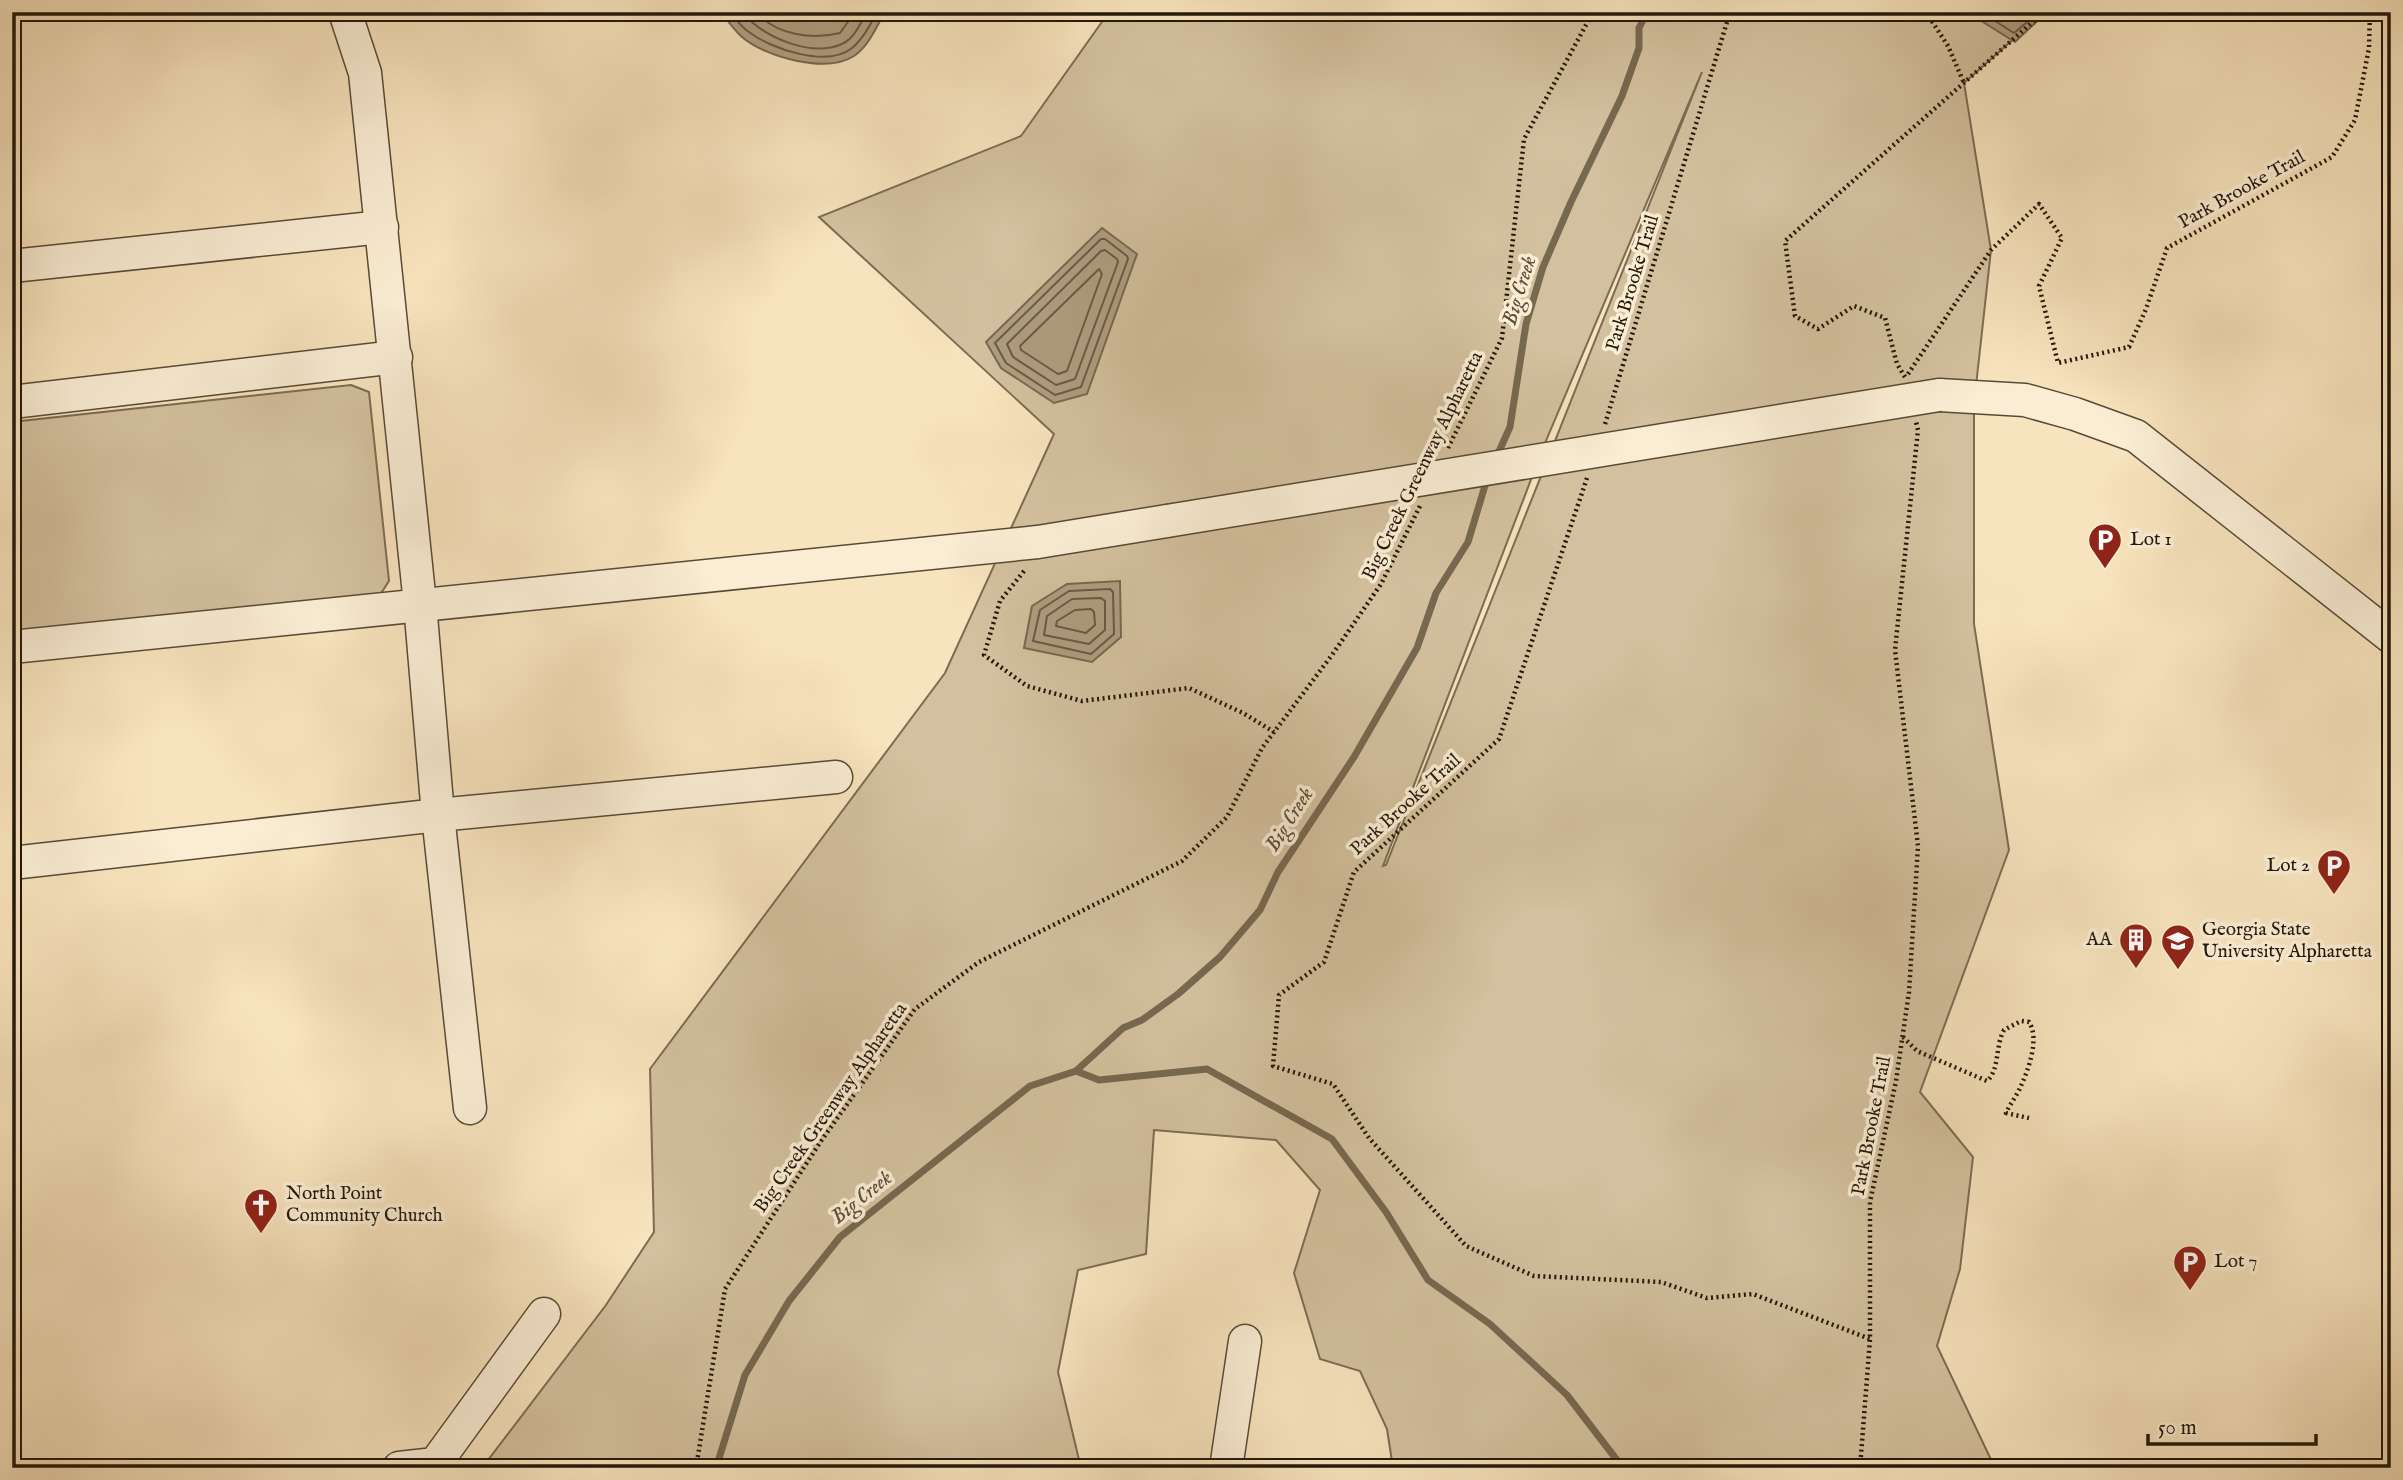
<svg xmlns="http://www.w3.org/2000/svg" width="2403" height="1480" font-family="'IM FELL English',serif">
<rect width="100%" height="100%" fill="#f7e3bd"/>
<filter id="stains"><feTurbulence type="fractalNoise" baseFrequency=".00286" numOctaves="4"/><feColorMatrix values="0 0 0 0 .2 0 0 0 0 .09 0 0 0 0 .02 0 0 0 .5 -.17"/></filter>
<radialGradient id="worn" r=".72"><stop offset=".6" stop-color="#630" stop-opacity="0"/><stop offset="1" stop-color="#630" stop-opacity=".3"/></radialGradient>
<!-- green -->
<g fill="#d3c09e" stroke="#7b6c54" stroke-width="2" fill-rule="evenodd">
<path d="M1109,12h935l-80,71 27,167 -17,154v220l35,226 -89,242 53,65 -13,112 -23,77 58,122h-602l-6,-39 -27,-58 -40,-12 -26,-86 26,-83 -44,-50 -122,-10 -8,124 -68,16 -20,102 23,96h-599l124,-163 48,-73 -4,-163 295,-396 109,-239 -235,-217 202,-81zM1702,72l-316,793 -3,1 162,-423z"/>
<polygon points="351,385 369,392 389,581 378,598 12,637 12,422"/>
</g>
<!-- water -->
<g fill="#af9e80" stroke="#776850" stroke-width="2">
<path d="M721,12h164c-9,15 -16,34 -31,44 -28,18 -89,1 -112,-19 -8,-7 -15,-17 -21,-25z"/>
<polygon points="1971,12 2047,12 2015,42 1972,15"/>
<polygon points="1102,228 1137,254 1087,394 1054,403 1001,368 986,342"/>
<polygon points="1120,581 1121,637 1092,662 1024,648 1032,606 1067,584"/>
</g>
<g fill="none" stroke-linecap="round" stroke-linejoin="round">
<!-- shore -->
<g stroke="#695b44" stroke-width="2">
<path d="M730,12c6,7 11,15 19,20 22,17 78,36 103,16 11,-9 18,-23 25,-36"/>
<path d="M742,12c21,25 70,47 102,31 11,-6 17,-21 23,-31"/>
<path d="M756,12c20,23 56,28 84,21l15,-21"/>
<polyline points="1981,12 2014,33 2039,12"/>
<polygon points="1101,239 1105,239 1127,256 1128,259 1081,387 1055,395 1006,363 995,343"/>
<polygon points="1105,250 1117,259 1118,262 1075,379 1056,385 1013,357 1007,344 1101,251"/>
<polygon points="1099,269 1102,274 1067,371 1058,374 1021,350 1020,346"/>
<polygon points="1110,589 1113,592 1114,634 1091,654 1033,641 1040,610 1069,591"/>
<polygon points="1101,598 1105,601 1105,630 1089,644 1044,635 1047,616 1072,599"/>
<polygon points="1091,609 1094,612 1095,625 1086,633 1056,626 1057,621 1075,610"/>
</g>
<!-- stream -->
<g stroke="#776850" stroke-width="7">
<polyline points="1496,458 1510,427 1526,324 1543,267 1571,202 1622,96 1639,48 1639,28 1647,12"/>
<polyline points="1076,1071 1099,1080 1207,1069 1332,1139 1386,1212 1428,1280 1490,1324 1567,1395 1623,1468"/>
<polyline points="716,1468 745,1375 789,1301 840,1237 1030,1086 1076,1071 1123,1028 1142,1020 1178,994 1220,957 1260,910 1278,872 1354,757 1417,648 1436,593 1468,542 1487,479"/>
</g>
<!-- minor casing -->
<g stroke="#584b36" stroke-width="35">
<g id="minor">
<polyline points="12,266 382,227"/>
<polyline points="1939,395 2025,400 2075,414 2136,436 2391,637"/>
<polyline points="12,402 396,357"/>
<polyline points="12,647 1038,542 1167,521"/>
<polyline points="12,863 438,815 420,604 365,73 345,12"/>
<polyline points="470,1108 438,815 836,777"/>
<polyline points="399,1468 435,1464 544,1314"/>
<polyline points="1226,1468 1245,1341"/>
</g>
</g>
<!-- path -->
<g stroke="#231809" stroke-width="4.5" stroke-dasharray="2 3.5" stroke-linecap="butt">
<polyline points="1926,12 1948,46 1964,83"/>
<polyline points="1908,374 1991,250 2039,204 2062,238 2039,286 2058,363 2129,347 2146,309 2167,248 2332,157 2355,120 2369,48 2370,12"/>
<polyline points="1905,377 1897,364 1885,318 1854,306 1818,329 1795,316 1785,241 2044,12"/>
<polyline points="1605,424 1730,12"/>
<polyline points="1448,448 1502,338 1524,139 1593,12"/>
<polyline points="1587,478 1499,739 1354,872 1324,962 1279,995 1273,1066 1333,1084 1369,1138 1466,1246 1534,1276 1661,1282 1707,1298 1753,1294 1870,1339"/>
<polyline points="1024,571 1000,601 984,655 1027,686 1082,701 1189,688 1243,713 1274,732"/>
<path d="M1903,1037l14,14 70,30c13,-12 8,-35 17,-51l17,-9 8,1c11,17 -1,49 -9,66 -4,9 -10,16 -14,25l23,5"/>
<polyline points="696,1468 725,1289 821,1141 915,1009 979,962 1182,861 1227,817 1262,748 1332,655 1381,584 1420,506"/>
<polyline points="1860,1468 1870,1339 1870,1202 1896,1081 1909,992 1918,846 1895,650 1918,430 1916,422"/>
</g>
<!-- minor -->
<use href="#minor" stroke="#faedd4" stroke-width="32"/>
<!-- minor-bridge casing -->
<g stroke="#584b36" stroke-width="35" stroke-linecap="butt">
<polyline id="minor-bridge" points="1167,521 1939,395"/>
</g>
<!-- minor-bridge -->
<use href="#minor-bridge" stroke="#faedd4" stroke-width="32"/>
</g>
<!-- icons -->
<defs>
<g id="parking-pin" transform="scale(1.75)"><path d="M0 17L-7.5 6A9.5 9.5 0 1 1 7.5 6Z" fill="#8f2418" stroke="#faedd4"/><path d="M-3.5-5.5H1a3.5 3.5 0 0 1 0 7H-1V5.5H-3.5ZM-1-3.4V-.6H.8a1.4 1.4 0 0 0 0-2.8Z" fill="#fff"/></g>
<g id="building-pin" transform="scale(1.75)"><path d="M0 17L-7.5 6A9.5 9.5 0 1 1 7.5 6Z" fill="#8f2418" stroke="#faedd4"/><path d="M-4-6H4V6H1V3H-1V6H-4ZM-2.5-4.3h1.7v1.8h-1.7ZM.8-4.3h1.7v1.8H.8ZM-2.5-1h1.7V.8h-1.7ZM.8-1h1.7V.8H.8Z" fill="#fff"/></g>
<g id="university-pin" transform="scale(1.75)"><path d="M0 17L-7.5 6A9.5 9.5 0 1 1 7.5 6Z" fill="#8f2418" stroke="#faedd4"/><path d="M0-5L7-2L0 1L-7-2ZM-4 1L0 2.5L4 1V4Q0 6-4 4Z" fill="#fff"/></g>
<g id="church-pin" transform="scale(1.75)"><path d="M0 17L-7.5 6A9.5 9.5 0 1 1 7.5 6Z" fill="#8f2418" stroke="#faedd4"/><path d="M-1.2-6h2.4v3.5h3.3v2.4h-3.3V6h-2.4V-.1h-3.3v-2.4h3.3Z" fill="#fff"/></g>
</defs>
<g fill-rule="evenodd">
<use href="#parking-pin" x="2105" y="540"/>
<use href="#parking-pin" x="2334" y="866"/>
<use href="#building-pin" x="2136" y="940"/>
<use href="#university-pin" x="2178" y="941"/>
<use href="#church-pin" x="261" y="1205"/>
<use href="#parking-pin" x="2190" y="1262"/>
</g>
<g text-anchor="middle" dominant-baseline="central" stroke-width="7" stroke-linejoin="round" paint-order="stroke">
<!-- street labels -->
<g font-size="19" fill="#231809" stroke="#faedd4">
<text transform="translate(2242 190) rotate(-29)">Park Brooke Trail</text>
<text transform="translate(1633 283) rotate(-73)">Park Brooke Trail</text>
<text transform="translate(1423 466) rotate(-64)">Big Creek Greenway Alpharetta</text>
<text transform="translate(1406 805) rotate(-42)">Park Brooke Trail</text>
<text transform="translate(831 1108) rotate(-55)">Big Creek Greenway Alpharetta</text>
<text transform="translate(1872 1126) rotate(-79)">Park Brooke Trail</text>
</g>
<!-- poi labels -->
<g font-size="19" fill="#231809" stroke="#faedd4" text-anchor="start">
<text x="2130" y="540">Lot 1</text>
<text x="2310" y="866" text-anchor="end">Lot 2</text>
<text x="2202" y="930">Georgia State<tspan x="2202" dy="22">University Alpharetta</tspan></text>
<text x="2112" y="940" text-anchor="end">AA</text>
<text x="286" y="1194">North Point<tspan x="286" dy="22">Community Church</tspan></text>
<text x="2214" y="1262">Lot 7</text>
</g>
<!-- water labels -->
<g font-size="21" font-style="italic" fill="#5b4e39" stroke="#faedd4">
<text transform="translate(1520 291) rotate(-73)">Big Creek</text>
<text transform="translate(1290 820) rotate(-58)">Big Creek</text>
<text transform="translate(862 1198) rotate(-39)">Big Creek</text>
</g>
</g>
<!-- margin -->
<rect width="2403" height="1480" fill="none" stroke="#f7e3bd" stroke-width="42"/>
<rect x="14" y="14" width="2375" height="1452" fill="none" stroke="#231809" stroke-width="3.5"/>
<rect x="21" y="21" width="2361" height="1438" fill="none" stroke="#231809" stroke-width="2"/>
<!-- scale -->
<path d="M2148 1434v10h168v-10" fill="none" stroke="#231809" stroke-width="3.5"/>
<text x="2158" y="1434" font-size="21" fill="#231809" stroke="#faedd4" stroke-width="5" paint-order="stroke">50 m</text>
<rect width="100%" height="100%" filter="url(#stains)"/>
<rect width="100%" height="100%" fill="url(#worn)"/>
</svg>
